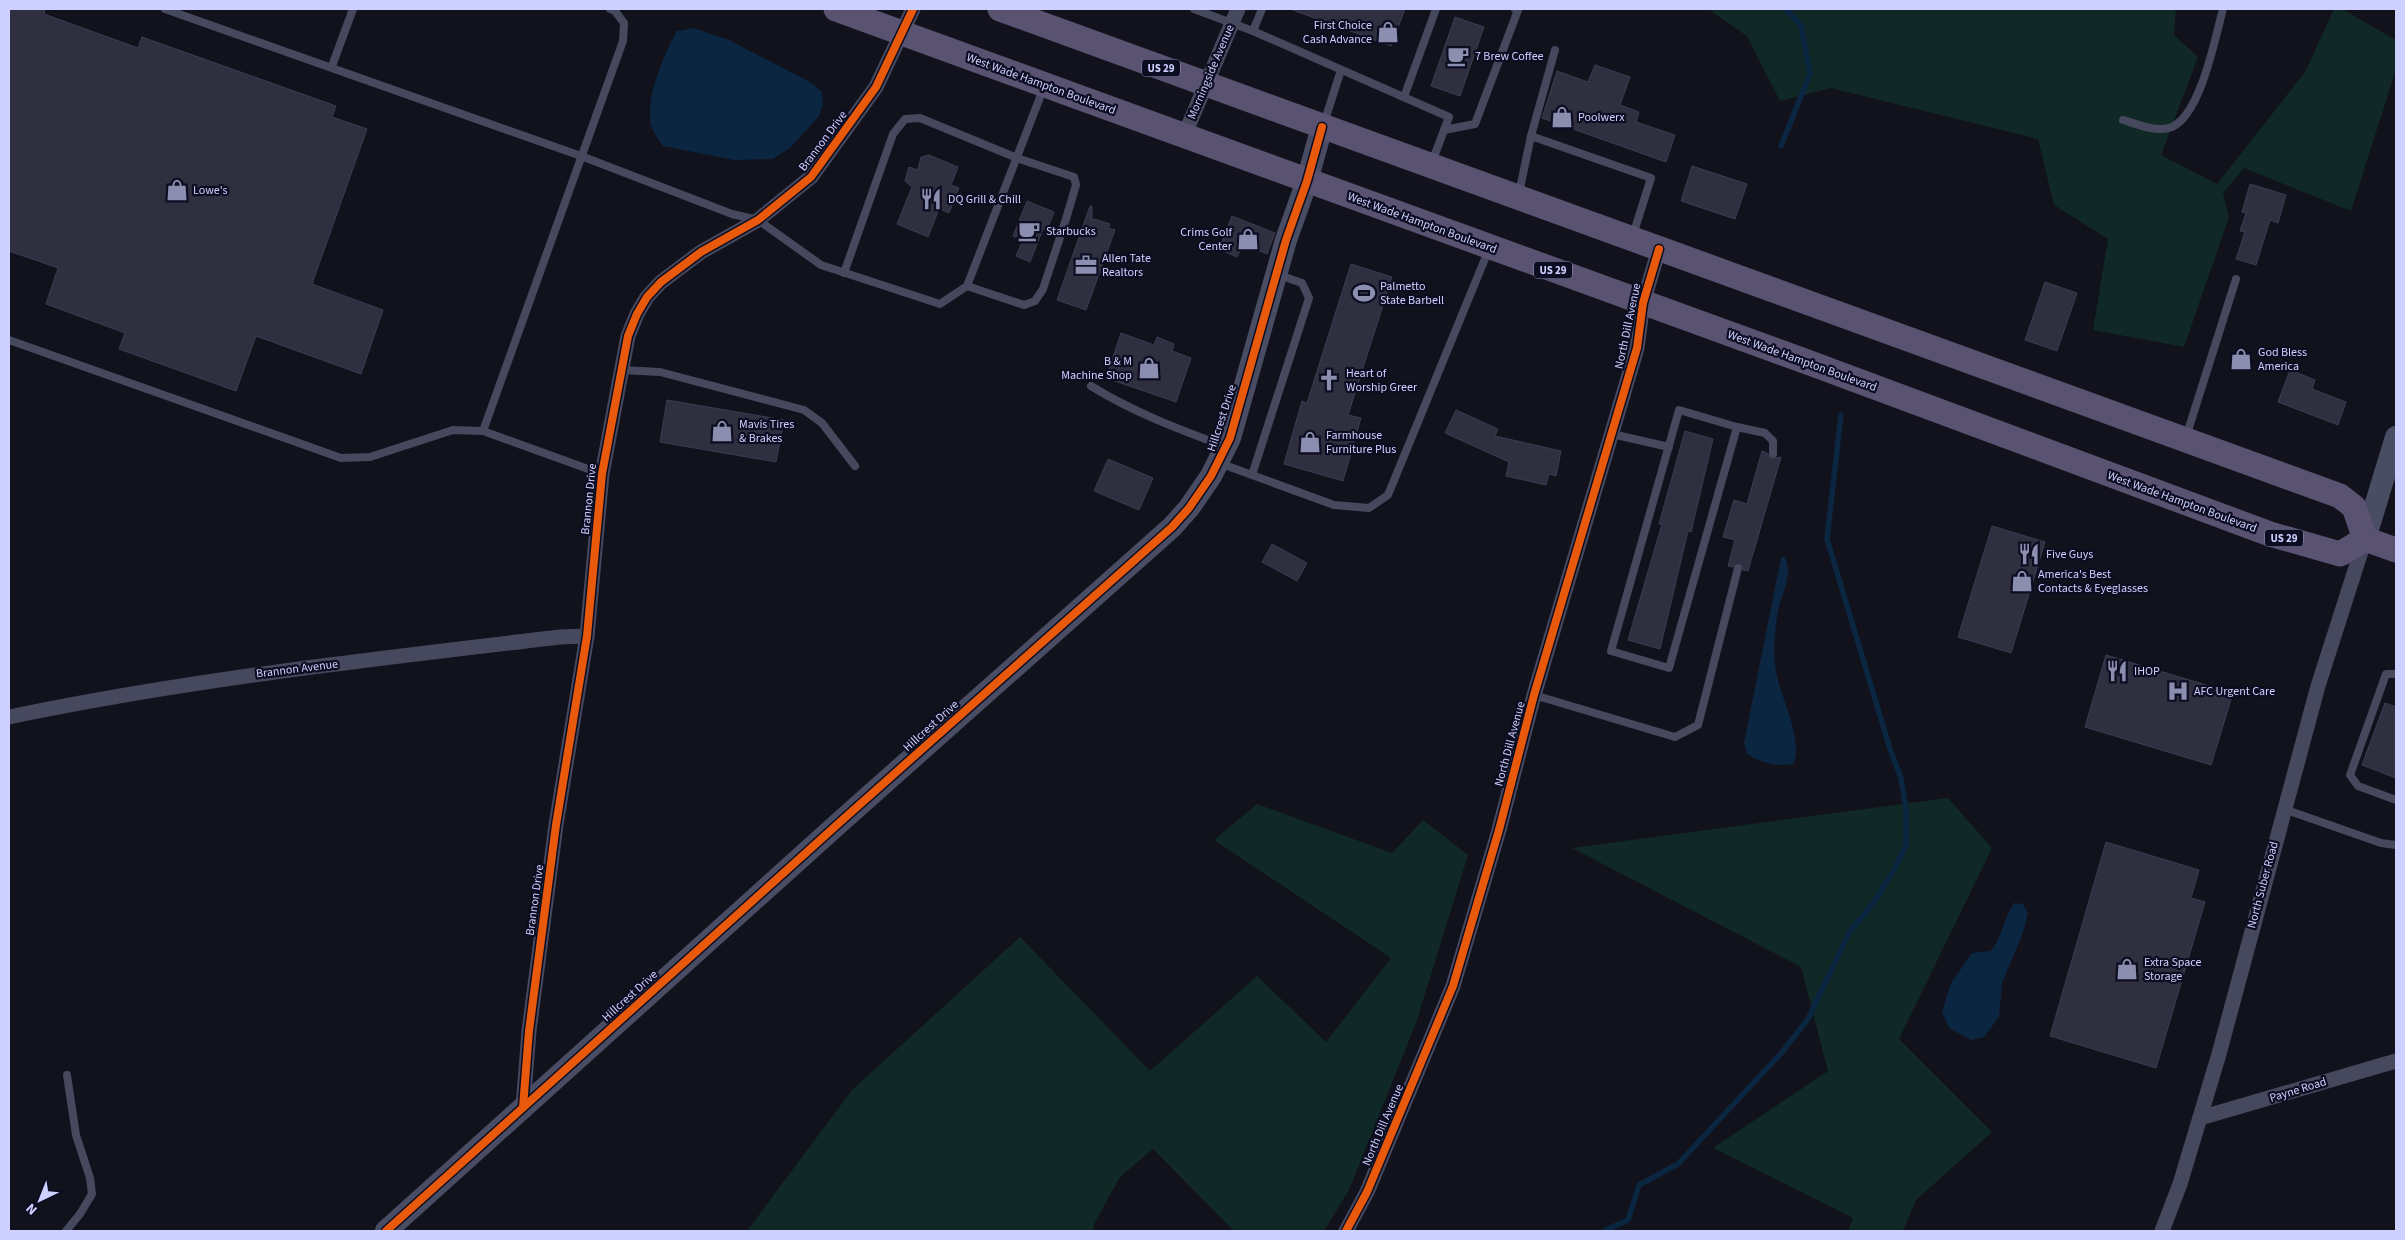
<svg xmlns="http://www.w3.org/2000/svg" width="2405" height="1240" font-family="'Source Sans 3',sans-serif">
<rect width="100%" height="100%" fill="#12121d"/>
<!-- green -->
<g fill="#102926">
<polygon points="1708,9 2176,9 2174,35 2198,57 2161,155 2217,184 2305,72 2334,9 2342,9 2396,40 2396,69 2351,211 2244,168 2223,193 2229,217 2184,347 2093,330 2108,239 2054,205 2038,139 1831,88 1780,101 1747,36"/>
<polygon points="1948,798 1992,848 1899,1039 1992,1132 1916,1200 1903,1231 1848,1231 1853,1218 1713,1148 1828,1071 1801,967 1572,848"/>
<polygon points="1257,804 1392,853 1423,820 1468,855 1416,1023 1349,1190 1324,1231 1234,1231 1153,1149 1120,1177 1093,1226 1094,1231 747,1231 852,1090 1020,937 1150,1071 1257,976 1326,1042 1391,958 1214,840"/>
</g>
<!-- water -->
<g fill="#0b2641">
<path d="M694,28l35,12 83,43 10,9 1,13 -4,11 -28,31 -18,12 -39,1 -71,-14c-4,-6 -10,-14 -12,-21 -6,-27 13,-71 26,-94z"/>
<path d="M1784,556c10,16 -1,34 -5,51 -4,18 -6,39 -4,57 2,28 30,75 18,100 -18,3 -31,-1 -46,-10l-3,-11 37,-185z"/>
<path d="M2014,903l9,1 5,9 -5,20 -21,50 -3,34 -15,20 -13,3 -22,-12 -7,-16 9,-29 21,-30 19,-2c11,-14 13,-33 23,-48z"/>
</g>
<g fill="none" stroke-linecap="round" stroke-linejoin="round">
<!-- stream -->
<g stroke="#0b2641" stroke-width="5.5">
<polyline points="1781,146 1810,74 1801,25 1785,9"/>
<polyline points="1604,1231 1628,1220 1639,1185 1678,1164 1783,1051 1808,1019 1849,933 1874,902 1894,870 1906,845 1906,809 1901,778 1890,749 1827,539 1841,415"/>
</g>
</g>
<!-- building -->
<g fill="#302f40" stroke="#3c3c52">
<polygon points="9,9 45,9 44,14 138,48 142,37 336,106 332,117 367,129 312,284 383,310 361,374 256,336 236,391 119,349 125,333 46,304 58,268 9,251"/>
<polygon points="1290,9 1405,9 1391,46"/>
<polygon points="1455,17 1484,27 1460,96 1431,86"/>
<polygon points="1595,65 1630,77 1620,105 1639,112 1636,122 1675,135 1666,162 1542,118 1557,71 1588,82"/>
<polygon points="929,155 958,167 951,185 959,188 949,213 939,209 928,237 897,224 912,187 905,181 909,167 918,170 921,157"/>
<polygon points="1692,166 1747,184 1735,219 1681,201"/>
<polygon points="2250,184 2286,195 2278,223 2270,220 2256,265 2236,259 2245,232 2240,231 2246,213 2242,212"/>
<polygon points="1027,201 1054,212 1047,230 1043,229 1030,262 1016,256 1023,240 1013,236"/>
<polygon points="1090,206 1092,206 1092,221 1094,219 1110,224 1108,228 1115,230 1086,310 1057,300"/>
<polygon points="1232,216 1275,233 1267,254 1243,244 1237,257 1219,249"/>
<polygon points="1351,264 1392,277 1348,415 1361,418 1343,481 1284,464 1302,401 1307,403"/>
<polygon points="2045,282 2077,293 2057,351 2025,340"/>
<polygon points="1121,333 1154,345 1157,337 1174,344 1172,351 1191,358 1176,402 1106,378"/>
<polygon points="2290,370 2315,380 2312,389 2346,402 2338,425 2278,402"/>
<polygon points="667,400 784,420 776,462 660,442"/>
<polygon points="1456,410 1498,429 1495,436 1561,451 1556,476 1549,474 1546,485 1506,476 1509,462 1445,433"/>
<polygon points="1685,431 1713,439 1691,532 1688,531 1660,649 1628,640 1662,524 1659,524"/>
<polygon points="1762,451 1767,453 1771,459 1781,457 1748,571 1743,570 1740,563 1736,563 1733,567 1728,566 1735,540 1723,537 1734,500 1747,504"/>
<polygon points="1108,459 1153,478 1139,510 1094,491"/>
<polygon points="1992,526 2045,542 2011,653 1958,637"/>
<polygon points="1272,544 1307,563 1297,581 1262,562"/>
<polygon points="2106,655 2233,693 2211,765 2085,727"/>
<polygon points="2385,703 2396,707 2396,778 2362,765"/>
<polygon points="2106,842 2199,870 2191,898 2205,902 2156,1068 2050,1036"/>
</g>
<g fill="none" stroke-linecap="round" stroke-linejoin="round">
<!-- lane -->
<g stroke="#46485e" stroke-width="8">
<polyline points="165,9 581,156 732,214 758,220 821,265 940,304 967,286 1044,87"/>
<polyline points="1194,9 1253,31"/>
<polyline points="1262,9 1253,31 1449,117 1432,162"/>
<polyline points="332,66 353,9"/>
<polyline points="1404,97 1436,9"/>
<path d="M2123,120c14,4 34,13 49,7 29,-13 43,-89 51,-118"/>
<polyline points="1324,123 1341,70"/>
<polyline points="1444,130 1475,124 1518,10 1515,9"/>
<polyline points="1531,136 1555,50"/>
<polyline points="1519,193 1531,136 1651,178 1633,235"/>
<polyline points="844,273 893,134 905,119 920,118 1017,158 1074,177 1076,185 1066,219 1043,289 1035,301 1024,305 967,286"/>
<polyline points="9,340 341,458 370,457 453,430 483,431 602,474"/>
<polyline points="621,370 660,372 804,410 822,423 855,466"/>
<path d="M1091,386c42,26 87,43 133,60"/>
<polygon points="1679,410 1737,427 1669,668 1611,651"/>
<polyline points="1737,427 1765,433 1773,441 1773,454"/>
<polyline points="483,431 623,41 624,23 615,11 610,9"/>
<polyline points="1612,434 1669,447"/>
<polyline points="2186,437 2236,279"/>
<polyline points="1219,463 1334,505 1369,508 1388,495 1489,249"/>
<polyline points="1252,475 1309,298 1302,283 1279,275"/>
<polyline points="2396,674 2386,674 2350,775 2358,786 2396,800"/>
<polyline points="1534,695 1675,737 1698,725 1738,568"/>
<polyline points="2284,809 2381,843 2396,845"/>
<polyline points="66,1231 80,1214 92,1194 90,1178 76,1135 67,1075"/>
</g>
<!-- street -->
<g stroke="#46485e" stroke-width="15">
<polyline points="1184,136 1238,9"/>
<path d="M9,717c182,-38 366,-58 551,-80l27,-1"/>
<polyline points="523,1107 529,1031 556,825 587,636 602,474 628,336 637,314 647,297 661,282 701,252 758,220 811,177 876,87 913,9"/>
<polyline points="2200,1118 2396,1061"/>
<polyline points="1346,1231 1367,1192 1453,986 1499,830 1534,695 1637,348 1643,303 1659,249"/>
<polyline points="2162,1231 2180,1184 2219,1054 2318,686 2365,539"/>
</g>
<!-- secondary -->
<g stroke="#494d64" stroke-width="22">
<polyline points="2365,539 2396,437"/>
<polyline points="386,1231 839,823 1172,527 1189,508 1211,476 1230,438 1286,240 1307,181 1322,127"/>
</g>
<!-- primary -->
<g stroke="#595371" stroke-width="25">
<polyline points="836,9 1810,363 2270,534 2340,554 2365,539"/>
<polyline points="1000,9 2340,496 2354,507 2365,539"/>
<polyline points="2365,539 2396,550"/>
</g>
<!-- cycleway casing -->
<g stroke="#0d0d22" stroke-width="11">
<g id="cycleway">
<polyline points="523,1107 529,1031 556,825 587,636 602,474 628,336 637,314 647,297 661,282 701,252 758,220 811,177 876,87 913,9"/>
<polyline points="386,1231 839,823 1172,527 1189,508 1211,476 1230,438 1286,240 1307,181 1322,127"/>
<polyline points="1346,1231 1367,1192 1453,986 1499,830 1534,695 1637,348 1643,303 1659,249"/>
</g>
</g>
<!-- cycleway -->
<use href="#cycleway" stroke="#e8590c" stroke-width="8"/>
</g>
<!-- icons -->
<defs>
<g id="shop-bare" transform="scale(1.725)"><path d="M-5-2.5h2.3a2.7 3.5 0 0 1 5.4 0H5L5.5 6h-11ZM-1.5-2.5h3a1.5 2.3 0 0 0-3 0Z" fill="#8c8eb0" stroke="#0d0d22" stroke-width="2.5" paint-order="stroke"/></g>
<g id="cafe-bare" transform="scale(1.725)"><path d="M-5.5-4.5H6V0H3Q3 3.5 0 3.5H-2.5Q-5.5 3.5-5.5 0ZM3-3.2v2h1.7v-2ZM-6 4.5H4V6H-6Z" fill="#8c8eb0" stroke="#0d0d22" stroke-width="2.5" paint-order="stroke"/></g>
<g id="restaurant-bare" transform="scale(1.725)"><path d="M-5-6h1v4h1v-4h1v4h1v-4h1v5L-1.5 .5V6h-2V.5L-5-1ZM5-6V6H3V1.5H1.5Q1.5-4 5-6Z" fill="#8c8eb0" stroke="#0d0d22" stroke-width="2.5" paint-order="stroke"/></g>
<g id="office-bare" transform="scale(1.725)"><path d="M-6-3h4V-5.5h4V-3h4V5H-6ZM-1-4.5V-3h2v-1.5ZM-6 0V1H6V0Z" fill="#8c8eb0" stroke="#0d0d22" stroke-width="2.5" paint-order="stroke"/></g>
<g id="stadium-bare" transform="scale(1.725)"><path d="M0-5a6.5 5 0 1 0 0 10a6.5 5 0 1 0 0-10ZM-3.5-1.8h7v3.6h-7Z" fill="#8c8eb0" stroke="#0d0d22" stroke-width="2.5" paint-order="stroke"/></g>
<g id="church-bare" transform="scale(1.725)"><path d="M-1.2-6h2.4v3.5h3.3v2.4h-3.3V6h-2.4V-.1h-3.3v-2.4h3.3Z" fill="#8c8eb0" stroke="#0d0d22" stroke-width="2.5" paint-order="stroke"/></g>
<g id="hospital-bare" transform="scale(1.725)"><path d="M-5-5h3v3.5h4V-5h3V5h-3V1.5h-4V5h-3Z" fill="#8c8eb0" stroke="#0d0d22" stroke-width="2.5" paint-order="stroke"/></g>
</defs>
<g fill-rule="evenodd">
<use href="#shop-bare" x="1388" y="32"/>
<use href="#cafe-bare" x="1458" y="56"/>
<use href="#shop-bare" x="1562" y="117"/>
<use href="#shop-bare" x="177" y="190"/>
<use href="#restaurant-bare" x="931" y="199"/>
<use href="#cafe-bare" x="1029" y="231"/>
<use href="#shop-bare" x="1248" y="239"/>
<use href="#office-bare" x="1086" y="265"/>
<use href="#stadium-bare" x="1364" y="293"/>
<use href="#shop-bare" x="2241" y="359"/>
<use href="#shop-bare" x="1149" y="368"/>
<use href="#church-bare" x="1329" y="380"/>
<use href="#shop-bare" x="722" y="431"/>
<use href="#shop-bare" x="1310" y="442"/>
<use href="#restaurant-bare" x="2029" y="554"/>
<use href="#shop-bare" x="2022" y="581"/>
<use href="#restaurant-bare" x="2117" y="671"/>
<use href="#hospital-bare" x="2178" y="691"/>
<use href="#shop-bare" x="2127" y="969"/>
</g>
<g text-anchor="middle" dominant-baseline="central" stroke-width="4.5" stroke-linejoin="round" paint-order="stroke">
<!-- shield labels -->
<g fill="#0d0d22" stroke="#9496bd" stroke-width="1">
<rect x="1142" y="59.5" width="38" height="17" rx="4"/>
<rect x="1534" y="261.5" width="38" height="17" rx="4"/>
<rect x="2265" y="529.5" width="38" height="17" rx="4"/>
</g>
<g font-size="11" font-weight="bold" fill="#ced0ff">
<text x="1161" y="68">US 29</text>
<text x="1553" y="270">US 29</text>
<text x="2284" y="538">US 29</text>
</g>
<!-- poi labels -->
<g font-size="12" fill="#ced0ff" stroke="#0d0d22" text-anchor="start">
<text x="1372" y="25" text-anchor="end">First Choice<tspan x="1372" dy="14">Cash Advance</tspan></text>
<text x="1475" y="56">7 Brew Coffee</text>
<text x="1578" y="117">Poolwerx</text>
<text x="193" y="190">Lowe's</text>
<text x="948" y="199">DQ Grill &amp; Chill</text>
<text x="1046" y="231">Starbucks</text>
<text x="1232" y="232" text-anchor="end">Crims Golf<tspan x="1232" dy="14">Center</tspan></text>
<text x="1102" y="258">Allen Tate<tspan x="1102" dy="14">Realtors</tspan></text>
<text x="1380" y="286">Palmetto<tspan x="1380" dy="14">State Barbell</tspan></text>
<text x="2258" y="352">God Bless<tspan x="2258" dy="14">America</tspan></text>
<text x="1132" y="361" text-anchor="end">B &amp; M<tspan x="1132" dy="14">Machine Shop</tspan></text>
<text x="1346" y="373">Heart of<tspan x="1346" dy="14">Worship Greer</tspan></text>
<text x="739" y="424">Mavis Tires<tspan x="739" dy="14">&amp; Brakes</tspan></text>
<text x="1326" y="435">Farmhouse<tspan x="1326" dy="14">Furniture Plus</tspan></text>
<text x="2046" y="554">Five Guys</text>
<text x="2038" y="574">America's Best<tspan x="2038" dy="14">Contacts &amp; Eyeglasses</tspan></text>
<text x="2134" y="671">IHOP</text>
<text x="2194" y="691">AFC Urgent Care</text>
<text x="2144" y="962">Extra Space<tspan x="2144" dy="14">Storage</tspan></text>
</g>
<!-- street labels -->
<g font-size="12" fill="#ced0ff" stroke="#0d0d22">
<text transform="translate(1211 72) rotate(-67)">Morningside Avenue</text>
<text transform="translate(1041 84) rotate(20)">West Wade Hampton Boulevard</text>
<text transform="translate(823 141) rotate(-53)">Brannon Drive</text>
<text transform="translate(1422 223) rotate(20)">West Wade Hampton Boulevard</text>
<text transform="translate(1628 326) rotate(-78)">North Dill Avenue</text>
<text transform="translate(1802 361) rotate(20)">West Wade Hampton Boulevard</text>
<text transform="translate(1222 418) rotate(-72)">Hillcrest Drive</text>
<text transform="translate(589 499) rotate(-84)">Brannon Drive</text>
<text transform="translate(2182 502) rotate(20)">West Wade Hampton Boulevard</text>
<text transform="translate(297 669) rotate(-7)">Brannon Avenue</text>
<text transform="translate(931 726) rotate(-42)">Hillcrest Drive</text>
<text transform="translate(1510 744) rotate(-75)">North Dill Avenue</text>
<text transform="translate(2263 885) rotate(-75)">North Suber Road</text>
<text transform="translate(535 900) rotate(-82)">Brannon Drive</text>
<text transform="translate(630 996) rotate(-42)">Hillcrest Drive</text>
<text transform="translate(2298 1090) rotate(-17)">Payne Road</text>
<text transform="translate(1383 1125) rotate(-67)">North Dill Avenue</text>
</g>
</g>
<!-- border -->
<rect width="2405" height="1240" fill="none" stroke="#ced0ff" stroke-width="20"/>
<!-- north arrow -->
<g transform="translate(40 1200) rotate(223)" stroke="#0d0d22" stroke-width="4" paint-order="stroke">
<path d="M0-4L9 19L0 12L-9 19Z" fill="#ced0ff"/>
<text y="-8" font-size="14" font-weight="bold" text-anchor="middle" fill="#ced0ff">N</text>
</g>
</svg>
